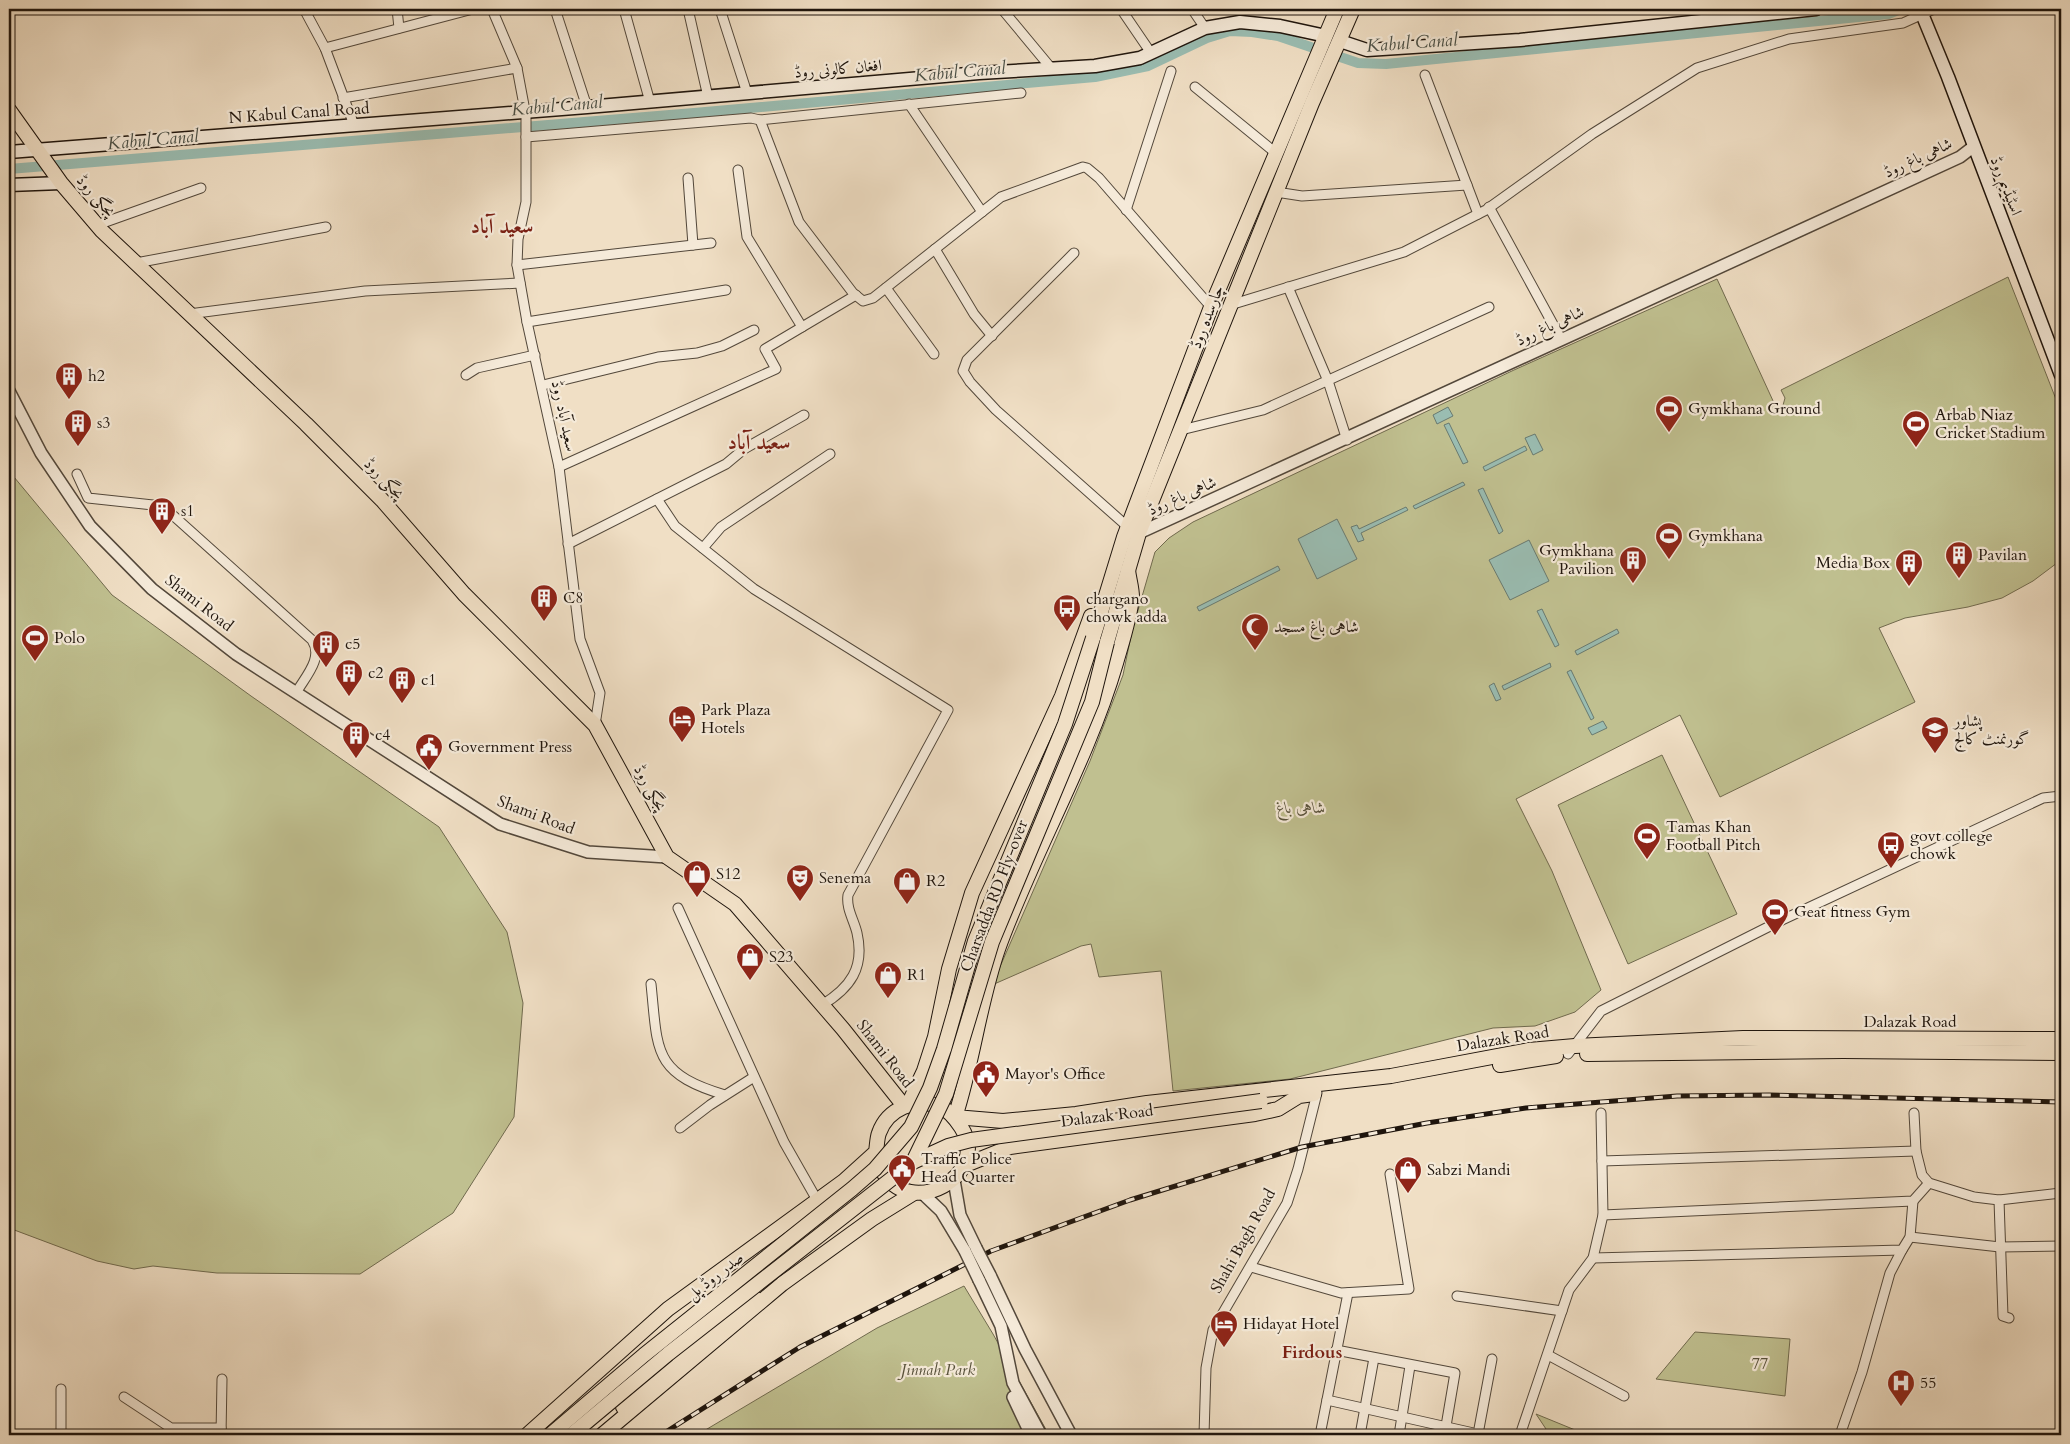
<svg xmlns="http://www.w3.org/2000/svg" width="2070" height="1444" font-family="Cardo,Amiri,serif">
<rect width="100%" height="100%" fill="#f0dfc5"/>
<filter id="stains"><feTurbulence type="fractalNoise" baseFrequency=".004" numOctaves="4"/><feColorMatrix values="0 0 0 0 .2 0 0 0 0 .09 0 0 0 0 .02 0 0 0 .5 -.17"/></filter>
<radialGradient id="worn" r=".72"><stop offset=".6" stop-color="#630" stop-opacity="0"/><stop offset="1" stop-color="#630" stop-opacity=".3"/></radialGradient>
<!-- green -->
<g fill="#c0c090" stroke="#706a4e">
<polygon points="2008,277 2061,412 2061,560 2033,581 2002,598 1968,607 1905,618 1879,628 1915,702 1720,797 1680,715 1516,799 1552,871 1601,990 1575,1012 1535,1026 1493,1028 1290,1079 1173,1091 1161,971 1099,977 1091,944 1081,946 992,985 1090,761 1123,675 1132,631 1155,552 1169,538 1193,522 1514,370 1717,279 1780,416 1785,398 1781,390"/>
<polygon points="9,471 112,595 251,696 439,827 507,932 523,1003 514,1117 453,1213 360,1274 217,1273 153,1266 134,1269 97,1261 9,1228"/>
<polygon points="1662,755 1737,914 1628,964 1558,805"/>
<polygon points="964,1286 993,1334 1049,1435 697,1435 877,1328"/>
<polygon points="1695,1332 1790,1339 1785,1396 1656,1379"/>
<polygon points="1536,1414 1580,1432 1579,1435 1550,1435"/>
</g>
<!-- water -->
<g fill="#9abdb2" stroke="#697a70">
<polygon points="1448,407 1453,416 1437,424 1433,415"/>
<polygon points="1449,423 1468,462 1463,464 1444,425"/>
<polygon points="1535,434 1543,450 1533,455 1525,438"/>
<polygon points="1525,446 1527,450 1485,471 1483,467"/>
<polygon points="1463,482 1465,485 1415,509 1413,506"/>
<polygon points="1483,488 1503,531 1499,534 1478,490"/>
<polygon points="1406,507 1408,510 1361,533 1364,540 1358,542 1351,527 1357,525 1359,529"/>
<polygon points="1337,519 1357,559 1317,579 1298,539"/>
<polygon points="1529,540 1549,581 1510,600 1489,560"/>
<polygon points="1278,566 1280,570 1199,611 1197,607"/>
<polygon points="1542,609 1559,645 1555,647 1537,611"/>
<polygon points="1617,629 1619,633 1577,655 1575,651"/>
<polygon points="1550,663 1551,667 1504,690 1502,686"/>
<polygon points="1571,670 1594,718 1591,720 1567,672"/>
<polygon points="1494,683 1501,699 1496,701 1489,686"/>
<polygon points="1603,721 1607,728 1592,735 1588,728"/>
</g>
<g fill="none" stroke-linecap="round" stroke-linejoin="round">
<!-- canal -->
<polyline stroke="#9abdb2" stroke-width="10" points="9,169 694,113 1095,77 1148,66 1207,38 1230,31 1252,32 1278,36 1358,63 1386,64 1889,14 1901,9"/>
<!-- minor casing -->
<g stroke="#53483b" stroke-width="11">
<g id="minor">
<polyline points="304,9 325,48 354,125"/>
<polyline points="397,9 399,28"/>
<polyline points="492,9 517,68 526,116 526,202 518,239 517,265 527,322 559,467 580,639 600,693 595,725"/>
<polyline points="555,9 587,107"/>
<polyline points="624,9 650,102"/>
<polyline points="688,9 708,97"/>
<polyline points="720,9 747,93"/>
<polyline points="1002,9 1051,68"/>
<polyline points="1121,9 1151,53"/>
<polyline points="1192,9 1205,28"/>
<polyline points="325,48 473,9"/>
<polyline points="1425,75 1478,214"/>
<polyline points="1195,87 1277,154"/>
<polyline points="343,98 517,68"/>
<polyline points="909,104 982,212"/>
<polyline points="760,120 799,222 853,293 863,301 873,298 1001,197 1083,167 1087,168 1099,178 1211,307"/>
<polyline points="526,137 751,118 760,120 1021,93"/>
<polyline points="738,170 747,237 802,327"/>
<polyline points="688,178 693,245"/>
<polyline points="1276,192 1302,196 1467,185"/>
<polyline points="1489,207 1561,339"/>
<polyline points="1126,210 1171,71"/>
<polyline points="97,225 201,188"/>
<polyline points="935,249 974,314 992,336"/>
<polyline points="1074,253 967,360 963,371 970,382 996,410 1129,528"/>
<polyline points="136,263 326,227"/>
<polyline points="517,265 711,243"/>
<polyline points="1288,287 1328,381 1347,440"/>
<polyline points="886,288 934,354"/>
<polyline points="1230,305 1404,252 1486,210 1592,134 1697,68 1789,39 1903,23 1934,9"/>
<polyline points="189,314 365,291 520,283"/>
<polyline points="527,322 726,290"/>
<polyline points="466,375 477,368 535,355"/>
<polyline points="543,385 658,357 697,353 722,346 754,330"/>
<polyline points="1181,430 1263,410 1489,307"/>
<polyline points="559,467 776,369 765,349 856,295"/>
<path d="M77,474l11,24 65,7 14,5 145,130c12,18 -7,37 -16,53"/>
<path d="M657,499l18,27 79,63 194,121 -100,185c-2,14 6,25 9,38 8,35 -7,55 -35,72"/>
<polyline points="568,544 726,464 744,449 804,415"/>
<polyline points="703,548 721,527 830,454"/>
<polyline points="678,908 784,1142 817,1200"/>
<path d="M651,984c7,67 1,89 74,111"/>
<polyline points="1568,1054 1601,1011 1782,920 2043,798 2061,796"/>
<polyline points="1914,1113 1916,1151 1922,1175 1929,1183 1974,1197 1999,1200 2061,1193"/>
<polyline points="680,1128 710,1105 754,1077"/>
<polyline points="1602,1161 1916,1151"/>
<polyline points="1999,1200 2003,1316 2009,1318"/>
<polyline points="1603,1215 1913,1201 1929,1183"/>
<polyline points="1910,1237 2000,1247 2061,1246"/>
<polyline points="1593,1258 1902,1250 1910,1237 1913,1201"/>
<polyline points="1251,1267 1341,1293 1409,1289 1390,1174"/>
<polyline points="1457,1296 1562,1311"/>
<polyline points="1336,1350 1455,1373 1446,1426"/>
<polyline points="1548,1355 1624,1396"/>
<polyline points="124,1397 171,1428 221,1428"/>
<polyline points="1327,1400 1478,1434 1492,1359"/>
<polyline points="61,1435 61,1389"/>
<polyline points="221,1435 222,1379"/>
<polyline points="1204,1435 1206,1368 1213,1330 1287,1203 1298,1169 1317,1093"/>
<polyline points="1320,1435 1348,1293"/>
<polyline points="1360,1435 1374,1358"/>
<polyline points="1399,1435 1410,1366"/>
<polyline points="1520,1435 1569,1290 1593,1258 1603,1215 1601,1113"/>
<polyline points="1840,1435 1862,1372 1890,1273 1902,1250"/>
</g>
</g>
<!-- tertiary casing -->
<g stroke="#53483b" stroke-width="14">
<g id="tertiary">
<polyline points="9,391 41,453 90,526 152,589 236,654 500,824 588,852 667,857"/>
<path d="M1139,533c274,-123 547,-251 821,-376l13,-10"/>
<polyline points="954,1180 960,1215 976,1248"/>
<polyline points="922,1193 941,1211 965,1251"/>
<polyline points="990,1275 1025,1349 1071,1435"/>
<polyline points="979,1280 1001,1326 1013,1383 1041,1435"/>
<polyline points="1013,1397 1031,1435"/>
</g>
</g>
<!-- secondary casing -->
<g stroke="#1f150d" stroke-width="15">
<g id="secondary">
<polyline points="1920,9 1948,77 2061,375"/>
<polyline points="1340,41 1367,50 1520,40 1816,9"/>
<polyline points="9,152 587,107 979,73 1095,66 1140,58 1205,28 1240,22 1280,26 1326,36"/>
<polyline points="9,185 61,183"/>
</g>
</g>
<!-- primary casing -->
<g stroke="#1f150d" stroke-width="16">
<g id="primary">
<polyline points="9,110 61,183 102,231 306,424 382,500 464,594 595,725 667,857 735,904 843,1029 904,1106"/>
<path d="M1128,570c1,9 4,18 4,27 -2,21 -10,45 -16,66 -29,99 -83,189 -118,286 -19,55 -25,113 -43,168l48,4 73,-7 71,-11 244,-27 138,-26 46,-4 168,-8 318,1"/>
<polyline points="1093,638 1124,537 1211,307 1337,9"/>
<polyline points="1107,642 1139,533 1312,103 1353,9"/>
<polyline points="1587,1054 1843,1051 2061,1053"/>
<polyline points="1500,1065 1556,1056"/>
<polyline points="908,1105 924,1071 935,1037 949,969 972,893 1062,696 1091,616"/>
<polyline points="963,1166 1010,1147 1255,1114 1278,1109 1299,1096 1314,1094"/>
<polyline points="623,1407 697,1340 755,1298"/>
<path d="M527,1435l141,-126 176,-128 32,-29c1,-6 1,-14 3,-19 9,-25 36,-35 60,-27 10,4 16,12 22,21 31,48 -52,95 -79,43 -3,-6 -4,-13 -6,-18"/>
<polyline points="602,1435 782,1284 872,1219 914,1193"/>
</g>
</g>
<!-- minor -->
<use href="#minor" stroke="#f5ead9" stroke-width="9"/>
<!-- tertiary -->
<use href="#tertiary" stroke="#f5ead9" stroke-width="11"/>
<!-- secondary -->
<use href="#secondary" stroke="#f5ead9" stroke-width="12"/>
<!-- primary -->
<use href="#primary" stroke="#f0dfc5" stroke-width="14"/>
<!-- rail casing -->
<g stroke="#1f150d" stroke-width="5">
<polyline id="rail" points="661,1435 800,1347 991,1251 1130,1200 1302,1147 1427,1123 1526,1108 1677,1096 1769,1095 2061,1102"/>
</g>
<!-- rail -->
<use href="#rail" stroke="#f5ead9" stroke-width="3" stroke-dasharray="9" stroke-linecap="butt"/>
<!-- tertiary-bridge casing -->
<g stroke="#53483b" stroke-width="14" stroke-linecap="butt">
<g id="tertiary-bridge">
<polyline points="976,1248 990,1275"/>
<polyline points="965,1251 979,1280"/>
</g>
</g>
<!-- primary-bridge casing -->
<g stroke="#1f150d" stroke-width="16" stroke-linecap="butt">
<g id="primary-bridge">
<polyline points="913,1162 946,1094 992,942 1092,702 1107,642"/>
<polyline points="550,1435 644,1355 852,1189 875,1169 911,1127 930,1088 944,1049 975,941 1065,724 1093,638"/>
<polyline points="571,1435 668,1354 913,1162 948,1146 971,1140 1261,1101"/>
</g>
</g>
<!-- tertiary-bridge -->
<use href="#tertiary-bridge" stroke="#f5ead9" stroke-width="11"/>
<!-- primary-bridge -->
<use href="#primary-bridge" stroke="#f0dfc5" stroke-width="14"/>
</g>
<!-- icons -->
<defs>
<g id="building-pin" transform="scale(1.4375)"><path d="M0 17L-7.5 6A9.5 9.5 0 1 1 7.5 6Z" fill="#8f2418" stroke="#f5ead9"/><path d="M-4-6H4V6H1V3H-1V6H-4ZM-2.5-4.3h1.7v1.8h-1.7ZM.8-4.3h1.7v1.8H.8ZM-2.5-1h1.7V.8h-1.7ZM.8-1h1.7V.8H.8Z" fill="#fff"/></g>
<g id="stadium-pin" transform="scale(1.4375)"><path d="M0 17L-7.5 6A9.5 9.5 0 1 1 7.5 6Z" fill="#8f2418" stroke="#f5ead9"/><path d="M0-5a6.5 5 0 1 0 0 10a6.5 5 0 1 0 0-10ZM-3.5-1.8h7v3.6h-7Z" fill="#fff"/></g>
<g id="bus-pin" transform="scale(1.4375)"><path d="M0 17L-7.5 6A9.5 9.5 0 1 1 7.5 6Z" fill="#8f2418" stroke="#f5ead9"/><path d="M-5-6H5V4H4V6H2V4H-2V6H-4V4H-5ZM-3.5-4V0h7V-4ZM-3.5 1.2v1.5H-2V1.2ZM2 1.2v1.5H3.5V1.2Z" fill="#fff"/></g>
<g id="mosque-pin" transform="scale(1.4375)"><path d="M0 17L-7.5 6A9.5 9.5 0 1 1 7.5 6Z" fill="#8f2418" stroke="#f5ead9"/><path d="M3.5-4.9A6 6 0 1 0 3.5 4.9A5 5 0 1 1 3.5-4.9Z" fill="#fff"/></g>
<g id="hotel-pin" transform="scale(1.4375)"><path d="M0 17L-7.5 6A9.5 9.5 0 1 1 7.5 6Z" fill="#8f2418" stroke="#f5ead9"/><path d="M-6-4.5h1.5V1H6V5H4.5V3h-9V5H-6ZM-4 0a1.8 1.8 0 1 1 3.6 0ZM.5 0V-2.5h3Q6-2.5 6 0Z" fill="#fff"/></g>
<g id="university-pin" transform="scale(1.4375)"><path d="M0 17L-7.5 6A9.5 9.5 0 1 1 7.5 6Z" fill="#8f2418" stroke="#f5ead9"/><path d="M0-5L7-2L0 1L-7-2ZM-4 1L0 2.5L4 1V4Q0 6-4 4Z" fill="#fff"/></g>
<g id="civic-pin" transform="scale(1.4375)"><path d="M0 17L-7.5 6A9.5 9.5 0 1 1 7.5 6Z" fill="#8f2418" stroke="#f5ead9"/><path d="M-.6-6.5H3V-4.5H.6V-3L4-1V1h2V6H-6V1h2V-1L-.6-3ZM-1.2 2.5V6h2.4V2.5Z" fill="#fff"/></g>
<g id="shop-pin" transform="scale(1.4375)"><path d="M0 17L-7.5 6A9.5 9.5 0 1 1 7.5 6Z" fill="#8f2418" stroke="#f5ead9"/><path d="M-5-2.5h2.3a2.7 3.5 0 0 1 5.4 0H5L5.5 6h-11ZM-1.5-2.5h3a1.5 2.3 0 0 0-3 0Z" fill="#fff"/></g>
<g id="theatre-pin" transform="scale(1.4375)"><path d="M0 17L-7.5 6A9.5 9.5 0 1 1 7.5 6Z" fill="#8f2418" stroke="#f5ead9"/><path d="M-5-5.5Q0-4 5-5.5V0Q5 5 0 6Q-5 5-5 0ZM-3.3-2.5H-1v1.5H-3.3ZM1-2.5H3.3v1.5H1ZM-2.8 1Q0 5.5 2.8 1Z" fill="#fff"/></g>
<g id="hospital-pin" transform="scale(1.4375)"><path d="M0 17L-7.5 6A9.5 9.5 0 1 1 7.5 6Z" fill="#8f2418" stroke="#f5ead9"/><path d="M-5-5h3v3.5h4V-5h3V5h-3V1.5h-4V5h-3Z" fill="#fff"/></g>
</defs>
<g fill-rule="evenodd">
<use href="#building-pin" x="69" y="376"/>
<use href="#stadium-pin" x="1669" y="409"/>
<use href="#building-pin" x="78" y="423"/>
<use href="#stadium-pin" x="1916" y="424"/>
<use href="#building-pin" x="162" y="511"/>
<use href="#stadium-pin" x="1669" y="536"/>
<use href="#building-pin" x="1959" y="555"/>
<use href="#building-pin" x="1633" y="560"/>
<use href="#building-pin" x="1909" y="563"/>
<use href="#building-pin" x="544" y="598"/>
<use href="#bus-pin" x="1067" y="608"/>
<use href="#mosque-pin" x="1255" y="627"/>
<use href="#stadium-pin" x="35" y="638"/>
<use href="#building-pin" x="326" y="644"/>
<use href="#building-pin" x="349" y="673"/>
<use href="#building-pin" x="402" y="680"/>
<use href="#hotel-pin" x="682" y="719"/>
<use href="#university-pin" x="1935" y="730"/>
<use href="#building-pin" x="356" y="735"/>
<use href="#civic-pin" x="429" y="747"/>
<use href="#stadium-pin" x="1647" y="836"/>
<use href="#bus-pin" x="1891" y="845"/>
<use href="#shop-pin" x="697" y="874"/>
<use href="#theatre-pin" x="800" y="878"/>
<use href="#shop-pin" x="907" y="881"/>
<use href="#stadium-pin" x="1775" y="912"/>
<use href="#shop-pin" x="750" y="957"/>
<use href="#shop-pin" x="888" y="975"/>
<use href="#civic-pin" x="986" y="1074"/>
<use href="#civic-pin" x="902" y="1168"/>
<use href="#shop-pin" x="1408" y="1170"/>
<use href="#hotel-pin" x="1224" y="1324"/>
<use href="#hospital-pin" x="1901" y="1383"/>
</g>
<g text-anchor="middle" dominant-baseline="central" stroke-width="4.5" stroke-linejoin="round" paint-order="stroke">
<!-- street labels -->
<g font-size="16" fill="#1f150d" stroke="#f5ead9">
<text transform="translate(838 69) rotate(-5)">افغان کالونی روڈ</text>
<text transform="translate(299 113) rotate(-4)">N Kabul Canal Road</text>
<text transform="translate(1918 158) rotate(-25)">شاہی باغ روڈ</text>
<text transform="translate(2006 186) rotate(69)">اسٹیڈیم روڈ</text>
<text transform="translate(96 196) rotate(49)">پجگی روڈ</text>
<text transform="translate(1207 317) rotate(-69)">چارسدہ روڈ</text>
<text transform="translate(1550 326) rotate(-25)">شاہی باغ روڈ</text>
<text transform="translate(564 416) rotate(78)">سعید آباد روڈ</text>
<text transform="translate(384 479) rotate(46)">پجگی روڈ</text>
<text transform="translate(1182 496) rotate(-24)">شاہی باغ روڈ</text>
<text transform="translate(199 603) rotate(38)">Shami Road</text>
<text transform="translate(650 788) rotate(61)">پجگی روڈ</text>
<text transform="translate(536 815) rotate(21)">Shami Road</text>
<text transform="translate(994 896) rotate(-69)">Charsadda RD Fly-over</text>
<text x="1910" y="1022">Dalazak Road</text>
<text transform="translate(1503 1039) rotate(-9)">Dalazak Road</text>
<text transform="translate(885 1054) rotate(52)">Shami Road</text>
<text transform="translate(1107 1116) rotate(-7)">Dalazak Road</text>
<text transform="translate(1243 1241) rotate(-61)">Shahi Bagh Road</text>
<text transform="translate(715 1276) rotate(-38)">صدر روڈ پل</text>
</g>
<!-- poi labels -->
<g font-size="16" fill="#1f150d" stroke="#f5ead9" text-anchor="start">
<text x="88" y="376">h2</text>
<text x="1688" y="409">Gymkhana Ground</text>
<text x="1935" y="415">Arbab Niaz<tspan x="1935" dy="18">Cricket Stadium</tspan></text>
<text x="97" y="423">s3</text>
<text x="181" y="511">s1</text>
<text x="1688" y="536">Gymkhana</text>
<text x="1614" y="551" text-anchor="end">Gymkhana<tspan x="1614" dy="18">Pavilion</tspan></text>
<text x="1978" y="555">Pavilan</text>
<text x="1890" y="563" text-anchor="end">Media Box</text>
<text x="563" y="598">C8</text>
<text x="1086" y="599">chargano<tspan x="1086" dy="18">chowk adda</tspan></text>
<text x="1274" y="627">شاہی باغ مسجد</text>
<text x="54" y="638">Polo</text>
<text x="345" y="644">c5</text>
<text x="368" y="673">c2</text>
<text x="421" y="680">c1</text>
<text x="701" y="710">Park Plaza<tspan x="701" dy="18">Hotels</tspan></text>
<text x="1954" y="721">پشاور<tspan x="1954" dy="18">گورنمنٹ کالج</tspan></text>
<text x="375" y="735">c4</text>
<text x="448" y="747">Government Press</text>
<text x="1666" y="827">Tamas Khan<tspan x="1666" dy="18">Football Pitch</tspan></text>
<text x="1910" y="836">govt college<tspan x="1910" dy="18">chowk</tspan></text>
<text x="716" y="874">S12</text>
<text x="819" y="878">Senema</text>
<text x="926" y="881">R2</text>
<text x="1794" y="912">Geat fitness Gym</text>
<text x="769" y="957">S23</text>
<text x="907" y="975">R1</text>
<text x="1005" y="1074">Mayor's Office</text>
<text x="921" y="1159">Traffic Police<tspan x="921" dy="18">Head Quarter</tspan></text>
<text x="1427" y="1170">Sabzi Mandi</text>
<text x="1243" y="1324">Hidayat Hotel</text>
<text x="1920" y="1383">55</text>
</g>
<!-- park labels -->
<g font-size="16" font-style="italic" fill="#57513b" stroke="#f5ead9">
<text x="1301" y="808">شاہی باغ</text>
<text x="1759" y="1364">77</text>
<text x="938" y="1370">Jinnah Park</text>
</g>
<!-- water labels -->
<g font-size="18" font-style="italic" fill="#4a5047" stroke="#f5ead9">
<text transform="translate(1412 43) rotate(-4)">Kabul Canal</text>
<text transform="translate(960 72) rotate(-5)">Kabul Canal</text>
<text transform="translate(557 106) rotate(-5)">Kabul Canal</text>
<text transform="translate(153 140) rotate(-5)">Kabul Canal</text>
</g>
<!-- neighbourhood labels -->
<g font-size="18" font-weight="bold" fill="#7a1f14" stroke="#f5ead9">
<text x="1312" y="1352">Firdous</text>
</g>
<!-- district labels -->
<g font-size="21" font-weight="bold" fill="#7a1f14" stroke="#f5ead9">
<text x="502" y="226">سعید آباد</text>
<text x="759" y="442">سعید آباد</text>
</g>
</g>
<!-- margin -->
<rect width="2070" height="1444" fill="none" stroke="#f0dfc5" stroke-width="30"/>
<rect x="10" y="10" width="2050" height="1424" fill="none" stroke="#1f150d" stroke-width="2.5"/>
<rect x="15" y="15" width="2040" height="1414" fill="none" stroke="#1f150d"/>
<rect width="100%" height="100%" filter="url(#stains)"/>
<rect width="100%" height="100%" fill="url(#worn)"/>
</svg>
